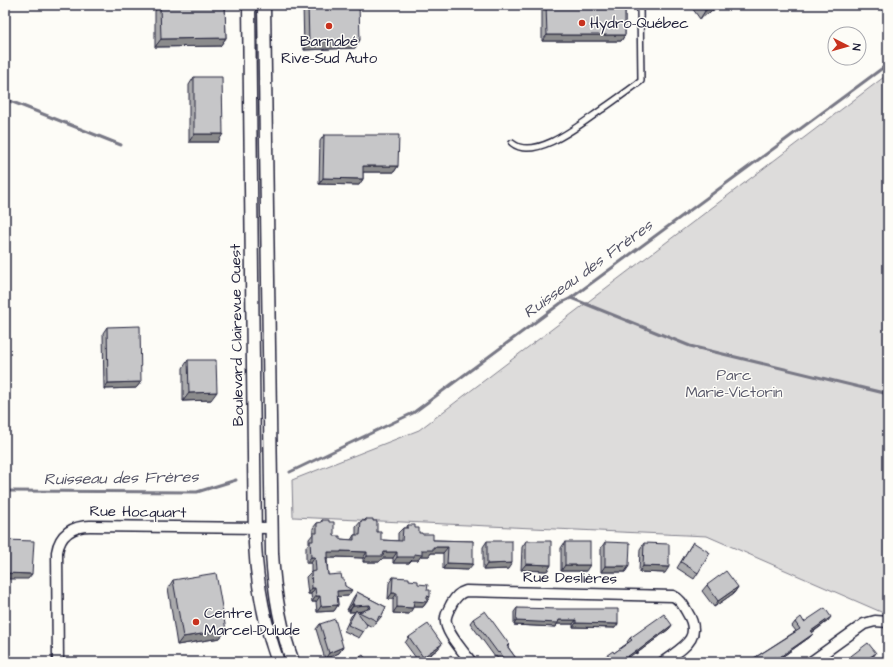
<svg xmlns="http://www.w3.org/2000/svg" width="893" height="667" font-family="'Architects Daughter',sans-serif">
<rect width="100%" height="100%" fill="#fdfcf7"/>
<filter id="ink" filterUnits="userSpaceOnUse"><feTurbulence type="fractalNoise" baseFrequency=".025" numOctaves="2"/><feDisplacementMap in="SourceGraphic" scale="8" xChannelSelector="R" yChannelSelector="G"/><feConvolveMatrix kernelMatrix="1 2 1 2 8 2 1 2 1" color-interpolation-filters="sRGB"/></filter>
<g filter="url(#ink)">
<!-- green -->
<polygon fill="#dddcdb" stroke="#807f8b" points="888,74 888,615 707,536 293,517 292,480 419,430"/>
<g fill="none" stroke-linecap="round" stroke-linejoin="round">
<!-- stream -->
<g stroke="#787885" stroke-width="3">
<polyline points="5,99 121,145"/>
<polyline points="571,298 690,346 888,394"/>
<polyline points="290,472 413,413 561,303 571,298 601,276 888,64"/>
<polyline points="5,491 197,492 236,480"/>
</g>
<!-- service casing -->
<g stroke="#22223b" stroke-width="8">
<path id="service" d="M512,143c23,19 70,-20 89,-33 14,-10 27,-19 40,-29l-1,-76"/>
</g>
<!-- minor casing -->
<g stroke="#22223b" stroke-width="13">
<g id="minor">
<path d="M58,662l-1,-110c3,-18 16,-26 33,-26l181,2"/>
<path d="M471,662c-8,-11 -28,-32 -25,-45 1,-5 4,-10 6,-14 4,-6 7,-10 14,-12l207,5c7,3 10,9 14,16 17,27 -5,36 -24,50"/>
<polyline points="811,662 864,624 875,621 888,622"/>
</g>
</g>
<!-- tertiary casing -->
<g stroke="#22223b" stroke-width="15">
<g id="tertiary">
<path d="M249,5l6,539c2,41 9,79 23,118"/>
<path d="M264,5l8,548c2,37 8,75 21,109"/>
</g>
</g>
<!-- service -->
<use href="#service" stroke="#fdfcf7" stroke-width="5"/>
<!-- minor -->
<use href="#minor" stroke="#fdfcf7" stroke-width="10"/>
<!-- tertiary -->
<use href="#tertiary" stroke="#fdfcf7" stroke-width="12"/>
</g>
<!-- wall -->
<g fill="#aaaaac" stroke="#22223b">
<polygon points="159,5 225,5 226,38 220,46 155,47 155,11"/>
<polygon points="303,5 359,5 355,48 304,50"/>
<polygon points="542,5 625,5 625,35 621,41 542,41"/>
<polygon points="690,5 720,5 700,19"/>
<polygon points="194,77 218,142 189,142 189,85"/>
<polygon points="324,135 398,166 394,172 363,172 363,179 359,185 319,184 320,141"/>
<polygon points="107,327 141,382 136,388 104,389 103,333"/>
<polygon points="188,360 211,400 183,401 183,368"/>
<polygon points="366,519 373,521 377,532 381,540 398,541 398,533 403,528 406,528 408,525 415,528 419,533 433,540 473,541 468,570 443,569 443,553 431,553 429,556 421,556 418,560 412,560 409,563 393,563 393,558 383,558 379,562 363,562 363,558 337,557 336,558 327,558 328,575 342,579 345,586 348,596 337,596 338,605 334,611 317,612 316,602 312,602 311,594 308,594 306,577 311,572 311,563 306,563 306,547 309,543 309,539 313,534 313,528 317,523 320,523 322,520 329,522 334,536 340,539 351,540 354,535 356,535 356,527 361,521 364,521"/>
<polygon points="487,541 508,569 483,570 483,547"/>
<polygon points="526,541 551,565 547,571 521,570 522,547"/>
<polygon points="565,542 586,571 561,571 561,548"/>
<polygon points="605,542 629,566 625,572 601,572 601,548"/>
<polygon points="693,542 698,573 694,579 677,568"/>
<polygon points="644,543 665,573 639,572 640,549"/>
<polygon points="393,577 409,580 418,584 427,602 423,607 413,607 409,614 393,613 393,599 388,599 389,583"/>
<polygon points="173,580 226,630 220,638 177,645 168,588"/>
<polygon points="707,585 738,587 734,593 714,607 702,591"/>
<polygon points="357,592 386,607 381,617 376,623 375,623 372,627 365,623 363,632 359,638 344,631 351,616 355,612 349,612 350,610 347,610 353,598"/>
<polygon points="517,608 615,628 573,627 573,624 557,624 556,627 514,625 514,612"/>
<polygon points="473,619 509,644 508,647 518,661 522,662 500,662 496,656 495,657 470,623"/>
<polygon points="828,621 812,633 813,634 810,637 775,662 774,662 773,661 772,662 748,662 796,631 792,626 795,622"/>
<polygon points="320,624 343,647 339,653 325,659 316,629"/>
<polygon points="672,625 669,629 636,654 635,653 614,653 628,643 627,642 630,638"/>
<polygon points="409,637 438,649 421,662 419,662 405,643"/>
</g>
<!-- shaded-wall -->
<g fill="#8b8b8c" stroke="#22223b">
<polygon points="714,5 720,5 700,19 705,11"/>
<polygon points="547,35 625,35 621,41 542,41"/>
<polygon points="226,38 220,46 155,47 161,39"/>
<polygon points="360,40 355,48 304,50 309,42"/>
<polygon points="194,134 223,134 218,142 189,142"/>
<polygon points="363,166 398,166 394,172 359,172"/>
<polygon points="323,178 363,179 359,185 319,184"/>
<polygon points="141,382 136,388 104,389 108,383"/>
<polygon points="217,392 211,400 183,401 189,393"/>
<polygon points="433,547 448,547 443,553 431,553 429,556 421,556 418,560 412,560 409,563 393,563 397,557 414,554 422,550"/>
<polygon points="341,551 367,552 363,558 337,557 336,558 326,558 323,563 328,552"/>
<polygon points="384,552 397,552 393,558 383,558 379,562 363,562 367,556"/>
<polygon points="311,557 315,557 311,563 306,563"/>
<polygon points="447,563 473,564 468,570 443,569"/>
<polygon points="512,563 508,569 483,570 487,564"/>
<polygon points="526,564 551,565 547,571 521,570"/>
<polygon points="565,565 590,565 586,571 561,571"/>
<polygon points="605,566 629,566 625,572 601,572"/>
<polygon points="643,566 669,567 665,573 639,572"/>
<polygon points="5,573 32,574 28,579 5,579"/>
<polygon points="738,587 734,593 714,607 718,601"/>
<polygon points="312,588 315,588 311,594 308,594"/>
<polygon points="352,590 348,596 333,597 337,591"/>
<polygon points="392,593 397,593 393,599 388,599"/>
<polygon points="316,596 320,596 316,602 312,602"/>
<polygon points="427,596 430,597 423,607 409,607 414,601"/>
<polygon points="352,604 354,604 350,610 347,610"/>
<polygon points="338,605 334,611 317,612 321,606"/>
<polygon points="370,605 366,611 349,612 353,606"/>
<polygon points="397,607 413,608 409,614 393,613"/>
<polygon points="831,617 828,621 808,635 811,631"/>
<polygon points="559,620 576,620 573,624 557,624 556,627 514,625 516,621"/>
<polygon points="576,623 618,624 615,628 573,627"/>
<polygon points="672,625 669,629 636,654 639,650"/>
<polygon points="226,630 220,638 177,645 183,637"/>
<polygon points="813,634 810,637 775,662 777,659"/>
<polygon points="442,644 438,649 420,662 423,657"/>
<polygon points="343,647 339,653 325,659 329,653"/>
<polygon points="638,649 635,653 622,662 620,662"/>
<polygon points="876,653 873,657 866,662 863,662"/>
<polygon points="776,657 772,662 769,662"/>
</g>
<!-- building -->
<g fill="#c6c6c8" stroke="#22223b">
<polygon points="160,5 225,5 226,38 161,39"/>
<polygon points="308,5 359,5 360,40 309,42"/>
<polygon points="546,5 625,5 625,35 547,35"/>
<polygon points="701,5 714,5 705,11"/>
<polygon points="194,77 222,77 223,134 194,134"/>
<polygon points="324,135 399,135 398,166 363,166 363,179 323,178"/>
<polygon points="140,326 141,382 108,383 107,327"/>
<polygon points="188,360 216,360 217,392 189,393"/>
<polygon points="366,519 373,519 373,521 377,521 377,532 381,532 381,540 402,541 403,528 408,528 408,525 415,525 415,528 419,528 419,533 422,533 422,534 433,534 433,540 473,541 473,564 447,563 448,547 433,547 433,550 422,550 422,555 414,554 414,557 397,557 397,552 384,552 383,556 367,556 367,552 341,551 341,552 328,552 328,557 326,557 328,575 341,574 342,579 344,579 345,586 352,590 337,591 338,605 321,606 320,596 316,596 315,588 312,588 311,572 316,571 315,557 311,557 310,541 313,541 313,533 317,533 317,523 322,522 322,520 329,520 329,522 334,522 334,536 340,536 340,539 354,540 354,535 360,535 361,521 366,521"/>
<polygon points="5,540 34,541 32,574 5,573"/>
<polygon points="487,541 512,541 512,563 487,564"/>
<polygon points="526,541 551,541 551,565 526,564"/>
<rect x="565" y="542" width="25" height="23"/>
<polygon points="605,542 630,543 629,566 605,566"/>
<polygon points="693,542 710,553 698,573 681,562"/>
<polygon points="644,543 669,544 669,567 643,566"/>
<polygon points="726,571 738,587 718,601 707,585"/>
<polygon points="216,573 226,630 183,637 173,580"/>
<polygon points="393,577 409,578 409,580 418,581 418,584 428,585 427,590 430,590 430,597 427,596 427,602 414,601 413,608 397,607 397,593 392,593"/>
<polygon points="357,592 386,607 381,617 379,616 377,621 359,612 371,608 370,605 353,606 354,604 352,604"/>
<polygon points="517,608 559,609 618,609 618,624 576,623 576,620 559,620 558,623 516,621"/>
<polygon points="825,608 831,617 811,631 813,634 777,659 776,657 769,662 748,662 800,629 795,622 801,617 804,622"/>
<polygon points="356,610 367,625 363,632 348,625"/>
<polygon points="485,611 509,644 507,646 518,661 521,660 522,662 506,662 499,652 498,653 473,619"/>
<polygon points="664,614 672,625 639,650 638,649 620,662 597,662 613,651 614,653 632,640 630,638"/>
<polygon points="335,619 343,647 329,653 320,624"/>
<polygon points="428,624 442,644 423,657 409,637"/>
<polygon points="868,643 876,653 863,662 843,662"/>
<polygon points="363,655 368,662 353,662"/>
<polygon points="451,655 456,662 441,662"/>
</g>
</g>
<!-- markers -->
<g fill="#c8321e" stroke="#fdfcf7" stroke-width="1.5">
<circle cx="582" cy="23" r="4"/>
<circle cx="329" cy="26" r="4"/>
<circle cx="196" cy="622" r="4"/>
</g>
<g text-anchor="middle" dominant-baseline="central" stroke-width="3" stroke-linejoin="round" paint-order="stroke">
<!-- poi labels -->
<g font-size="15" fill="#22223b" stroke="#fdfcf7" text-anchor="start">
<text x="590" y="23">Hydro-Québec</text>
<text x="329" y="41" text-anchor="middle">Barnabé<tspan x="329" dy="17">Rive-Sud Auto</tspan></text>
<text x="204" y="613">Centre<tspan x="204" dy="17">Marcel-Dulude</tspan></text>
</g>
<!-- street labels -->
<g font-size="15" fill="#22223b" stroke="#fdfcf7">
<text transform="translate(237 335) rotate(-91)">Boulevard Clairevue Ouest</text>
<text transform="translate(138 512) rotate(1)">Rue Hocquart</text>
<text transform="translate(570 578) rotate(1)">Rue Deslières</text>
</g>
<!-- park labels -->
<g font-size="15" fill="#5a5a6b" stroke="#fdfcf7">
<text x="734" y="375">Parc<tspan x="734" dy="17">Marie-Victorin</tspan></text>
</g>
<!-- water labels -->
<g font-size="16" font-style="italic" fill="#545466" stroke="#fdfcf7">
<text transform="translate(588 269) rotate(-36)">Ruisseau des Frères</text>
<text transform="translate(121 478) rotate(-1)">Ruisseau des Frères</text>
</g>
</g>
<!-- margin -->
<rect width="893" height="667" fill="none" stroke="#fdfcf7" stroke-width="20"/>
<rect x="10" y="10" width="873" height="647" fill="none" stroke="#22223b" stroke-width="1.5" filter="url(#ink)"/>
<!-- north arrow -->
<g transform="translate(847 46) rotate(96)"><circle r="19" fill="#fdfcf7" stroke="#a5a5ac"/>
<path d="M0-3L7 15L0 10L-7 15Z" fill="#c8321e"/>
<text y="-6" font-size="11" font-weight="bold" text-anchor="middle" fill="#22223b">N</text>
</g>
</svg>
